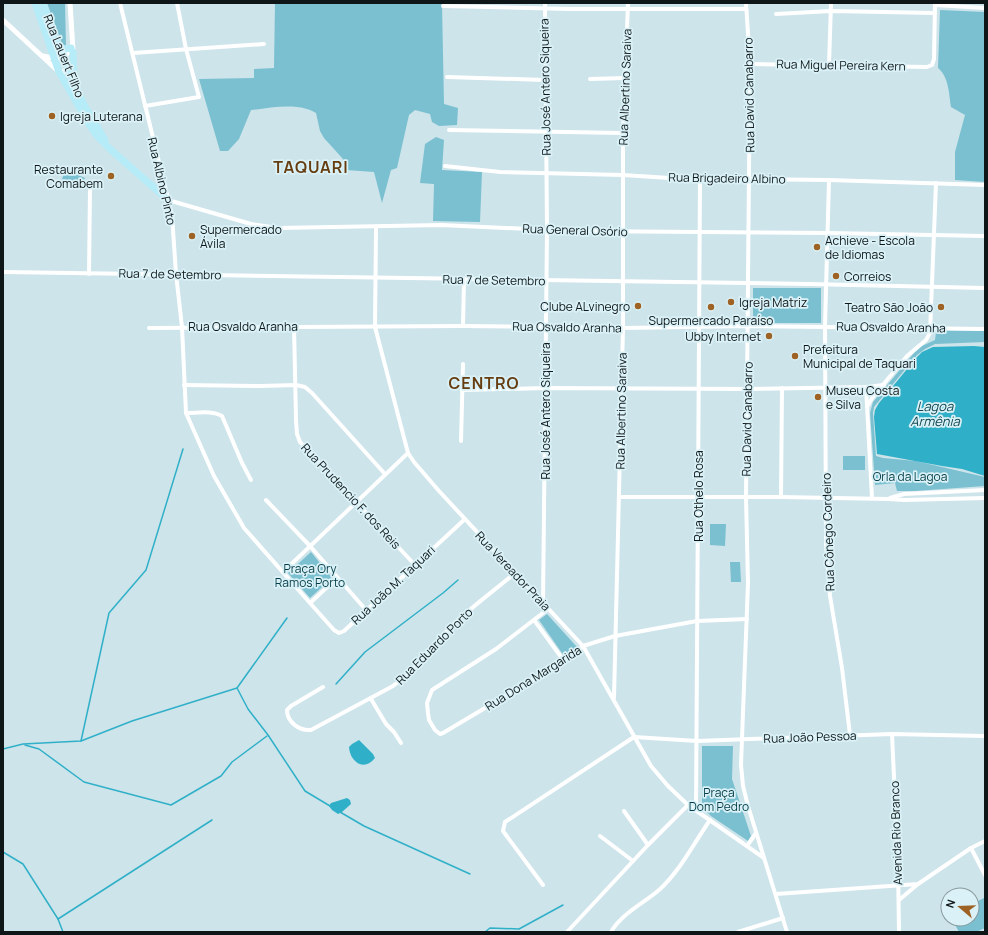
<svg xmlns="http://www.w3.org/2000/svg" width="988" height="935" font-family="Manrope,sans-serif">
<rect width="100%" height="100%" fill="#cde4ea"/>
<!-- green -->
<g fill="#7ac0d0">
<polygon points="47,3 65,3 66,45 63,46"/>
<path d="M275,3h171l-4,1 2,100 14,4 -1,17 -18,1 -7,-4 -2,-8 -15,-4 -6,5 -12,53 -6,2 -9,33 -8,-31 -28,-2 -3,-11 -19,-21 -4,-7 -4,-18c-19,-11 -44,-5 -65,-3l-12,29 -11,12h-8l-21,-72 55,-1v-9l20,-1z"/>
<path d="M940,10l45,2v170l-30,-2v-28l10,-37 -14,-8c-2,-13 -2,-30 -13,-39z"/>
<polygon points="436,137 444,140 442,170 482,172 480,222 433,221 434,184 420,183 425,144"/>
<polygon points="66,170 85,178 80,189 61,181"/>
<polygon points="821,288 821,323 753,323 753,288"/>
<polygon points="938,330 985,331 985,342 935,344 925,349 917,355 874,407 873,413 876,456 883,458 916,461 985,477 985,486 915,491 897,491 895,483 875,485 870,413 873,402 914,353 922,346 935,340 936,332"/>
<rect x="843" y="456" width="22" height="14"/>
<polygon points="710,524 726,524 725,546 710,545"/>
<polygon points="311,552 332,578 310,598 288,573"/>
<polygon points="730,562 740,562 741,582 731,582"/>
<polygon points="547,614 577,647 564,656 539,620"/>
<polygon points="702,746 733,746 732,779 751,836 748,841 711,816 702,807"/>
<polygon points="984,898 985,928 976,932 959,932 952,919 972,919 972,904"/>
</g>
<!-- water -->
<g fill="#30b0c8">
<polygon points="974,346 985,347 985,476 962,469 942,466 877,454 874,417 875,410 879,403 917,357 922,352 933,347"/>
<path d="M359,740l14,14 2,4c-11,14 -25,4 -26,-11l3,-3z"/>
<polygon points="347,798 350,800 351,804 342,812 338,814 332,810 329,806 331,803"/>
</g>
<g fill="none" stroke-linecap="round" stroke-linejoin="round">
<!-- stream -->
<g stroke="#30b0c8" stroke-width="1.5">
<polyline points="336,684 365,652 443,593 458,580"/>
<polyline points="237,688 248,709 268,735 305,791 330,806"/>
<polyline points="81,741 109,613 146,570 183,449"/>
<polyline points="25,745 39,749 84,782 171,805 221,776 232,762 267,736"/>
<polyline points="3,749 23,744 81,741 132,721 237,688 287,618"/>
<polyline points="340,812 364,826 470,874"/>
<polyline points="3,852 23,864 58,919 63,932"/>
<polyline points="58,919 212,820"/>
<polyline points="485,932 490,928 519,929 563,905"/>
</g>
<!-- minor -->
<g stroke="#fff" stroke-width="4">
<polyline points="120,3 172,215 176,274 182,327 186,413 214,476 244,528 310,603 334,630 339,633 344,631 465,519"/>
<polyline points="746,3 750,64 746,497 748,583 741,765 743,786 748,806 787,932"/>
<polyline points="935,5 985,8"/>
<polyline points="443,6 570,9 746,9"/>
<polyline points="776,14 831,11 935,13"/>
<polyline points="133,53 264,44"/>
<polyline points="750,64 927,67 932,65 934,59 935,3"/>
<polyline points="829,65 831,3"/>
<polyline points="447,77 545,80"/>
<polyline points="590,79 624,78"/>
<polyline points="145,106 199,97 186,49 177,3"/>
<polyline points="449,130 623,133"/>
<polyline points="445,166 500,172 623,175 700,180 749,179 829,180 985,185"/>
<polyline points="829,180 825,326 826,544 830,596 842,668 850,735"/>
<polyline points="168,200 251,224 278,228 441,225 573,231 828,233 985,236"/>
<polyline points="376,227 375,327 408,453 414,462 439,491 583,646 651,766 668,786 688,805 764,858"/>
<polyline points="3,272 809,284 985,288"/>
<polyline points="89,274 90,189"/>
<polyline points="294,326 296,420 297,434 300,442 415,565"/>
<polyline points="463,326 464,279"/>
<polyline points="149,328 463,326 623,328 748,326 985,329"/>
<polyline points="184,385 261,386 296,385 305,387 312,393 385,474"/>
<polyline points="866,387 872,498"/>
<polyline points="462,390 546,388 748,389 866,387 884,385"/>
<polyline points="867,407 872,398 907,356 926,340 930,333 936,183"/>
<path d="M186,413c11,0 26,-3 36,3l20,47 9,17"/>
<polyline points="461,441 463,364"/>
<polyline points="619,497 781,497 888,499 904,500 985,498"/>
<polyline points="781,497 782,388"/>
<polyline points="890,498 904,494 985,490"/>
<polyline points="266,500 310,546 366,610"/>
<polyline points="283,572 408,453"/>
<polyline points="310,603 337,578"/>
<polyline points="543,603 547,230 545,3"/>
<polyline points="548,609 496,649 432,690 427,703 428,713 429,720 435,730 440,734 443,733 564,661 583,646 615,636 697,621 747,619"/>
<polyline points="534,620 564,661"/>
<path d="M323,687l-32,19 -4,4c0,12 12,21 24,20l82,-44c22,-16 39,-40 58,-59 20,-20 43,-36 64,-54"/>
<polyline points="614,698 623,328 623,133 628,3"/>
<polyline points="371,699 386,724 394,732 401,743"/>
<polyline points="892,734 898,864 899,932"/>
<polyline points="634,737 697,741 892,734 985,736"/>
<polyline points="624,811 648,845"/>
<polyline points="696,811 700,180"/>
<polyline points="600,836 633,861"/>
<polyline points="747,846 756,833"/>
<polyline points="971,848 985,875"/>
<polyline points="543,885 503,831 505,822 634,737"/>
<polyline points="776,894 918,884 971,848 985,841"/>
<polyline points="899,900 918,884"/>
<polyline points="567,932 648,845 688,805"/>
<path d="M611,932c10,-18 33,-29 48,-42 21,-19 35,-47 51,-70"/>
<polyline points="738,932 783,918"/>
</g>
<!-- tertiary -->
<g stroke="#fff" stroke-width="5">
<polyline points="70,3 73,50"/>
<polyline points="3,20 59,72 65,71 69,65"/>
<path d="M43,56c14,3 21,5 29,-9"/>
</g>
<!-- primary -->
<g stroke="#b5ecf8" stroke-width="7">
<polyline points="35,3 59,72 90,126 98,137 110,149 168,200"/>
<polyline points="43,3 58,46 83,103 105,140"/>
<polyline points="59,48 65,49 71,48"/>
<polyline points="73,52 74,79"/>
</g>
</g>
<!-- markers -->
<g fill="#9e6324" stroke="#daf2f7" stroke-width="1.5">
<circle cx="52" cy="116" r="4"/>
<circle cx="111" cy="176" r="4"/>
<circle cx="192" cy="236" r="4"/>
<circle cx="817" cy="247" r="4"/>
<circle cx="836" cy="276" r="4"/>
<circle cx="731" cy="302" r="4"/>
<circle cx="638" cy="306" r="4"/>
<circle cx="711" cy="307" r="4"/>
<circle cx="941" cy="307" r="4"/>
<circle cx="769" cy="336" r="4"/>
<circle cx="795" cy="356" r="4"/>
<circle cx="818" cy="397" r="4"/>
</g>
<g text-anchor="middle" dominant-baseline="central" stroke-width="3.5" stroke-linejoin="round" paint-order="stroke">
<!-- street labels -->
<g font-size="12" fill="#0e1618" stroke="#daf2f7">
<text transform="translate(64 56) rotate(68)">Rua Lauert Filho</text>
<text transform="translate(841 65) rotate(1)">Rua Miguel Pereira Kern</text>
<text transform="translate(545 87) rotate(-91)">Rua José Antero Siqueira</text>
<text transform="translate(625 87) rotate(-88)">Rua Albertino Saraiva</text>
<text transform="translate(749 95) rotate(-91)">Rua David Canabarro</text>
<text transform="translate(727 178) rotate(1)">Rua Brigadeiro Albino</text>
<text transform="translate(162 181) rotate(77)">Rua Albino Pinto</text>
<text transform="translate(575 230) rotate(2)">Rua General Osório</text>
<text transform="translate(170 274) rotate(1)">Rua 7 de Setembro</text>
<text transform="translate(494 280) rotate(1)">Rua 7 de Setembro</text>
<text x="243" y="326">Rua Osvaldo Aranha</text>
<text transform="translate(567 327) rotate(1)">Rua Osvaldo Aranha</text>
<text transform="translate(891 327) rotate(1)">Rua Osvaldo Aranha</text>
<text transform="translate(545 411) rotate(-90)">Rua José Antero Siqueira</text>
<text transform="translate(621 411) rotate(-89)">Rua Albertino Saraiva</text>
<text transform="translate(747 419) rotate(-89)">Rua David Canabarro</text>
<text transform="translate(351 496) rotate(47)">Rua Prudencio F. dos Reis</text>
<text transform="translate(698 496) rotate(-90)">Rua Othelo Rosa</text>
<text transform="translate(828 532) rotate(-92)">Rua Cônego Cordeiro</text>
<text transform="translate(513 571) rotate(47)">Rua Vereador Praia</text>
<text transform="translate(393 585) rotate(-43)">Rua João M. Taquari</text>
<text transform="translate(434 646) rotate(-45)">Rua Eduardo Porto</text>
<text transform="translate(533 678) rotate(-32)">Rua Dona Margarida</text>
<text transform="translate(810 737) rotate(-2)">Rua João Pessoa</text>
<text transform="translate(896 833) rotate(-92)">Avenida Rio Branco</text>
</g>
<!-- poi labels -->
<g font-size="12" fill="#0e1618" stroke="#daf2f7" text-anchor="start">
<text x="60" y="116">Igreja Luterana</text>
<text x="103" y="169" text-anchor="end">Restaurante<tspan x="103" dy="14">Comabem</tspan></text>
<text x="200" y="229">Supermercado<tspan x="200" dy="14">Ávila</tspan></text>
<text x="825" y="240">Achieve - Escola<tspan x="825" dy="14">de Idiomas</tspan></text>
<text x="844" y="276">Correios</text>
<text x="739" y="302">Igreja Matriz</text>
<text x="630" y="306" text-anchor="end">Clube ALvinegro</text>
<text x="933" y="307" text-anchor="end">Teatro São João</text>
<text x="711" y="320" text-anchor="middle">Supermercado Paraíso</text>
<text x="761" y="336" text-anchor="end">Ubby Internet</text>
<text x="803" y="349">Prefeitura<tspan x="803" dy="14">Municipal de Taquari</tspan></text>
<text x="826" y="390">Museu Costa<tspan x="826" dy="14">e Silva</tspan></text>
</g>
<!-- park labels -->
<g font-size="12" fill="#043d47" stroke="#daf2f7">
<text x="910" y="476">Orla da Lagoa</text>
<text x="310" y="568">Praça Ory<tspan x="310" dy="14">Ramos Porto</tspan></text>
<text x="719" y="792">Praça<tspan x="719" dy="14">Dom Pedro</tspan></text>
</g>
<!-- water labels -->
<g font-size="13" font-style="italic" fill="#134852" stroke="#daf2f7">
<text x="935" y="406">Lagoa<tspan x="935" dy="15">Armênia</tspan></text>
</g>
<!-- district labels -->
<g font-size="16" font-weight="bold" letter-spacing="1" fill="#663d11" stroke="#daf2f7">
<text x="311" y="167">TAQUARI</text>
<text x="484" y="383">CENTRO</text>
</g>
</g>
<!-- border -->
<rect width="988" height="935" fill="none" stroke="#0e1618" stroke-width="8"/>
<!-- north arrow -->
<g transform="translate(960 907) rotate(289)"><circle r="19" fill="#daf2f7" stroke="#889a9e"/>
<path d="M0-3L7 15L0 10L-7 15Z" fill="#9e6324"/>
<text y="-6" font-size="11" font-weight="bold" text-anchor="middle" fill="#0e1618">N</text>
</g>
</svg>
